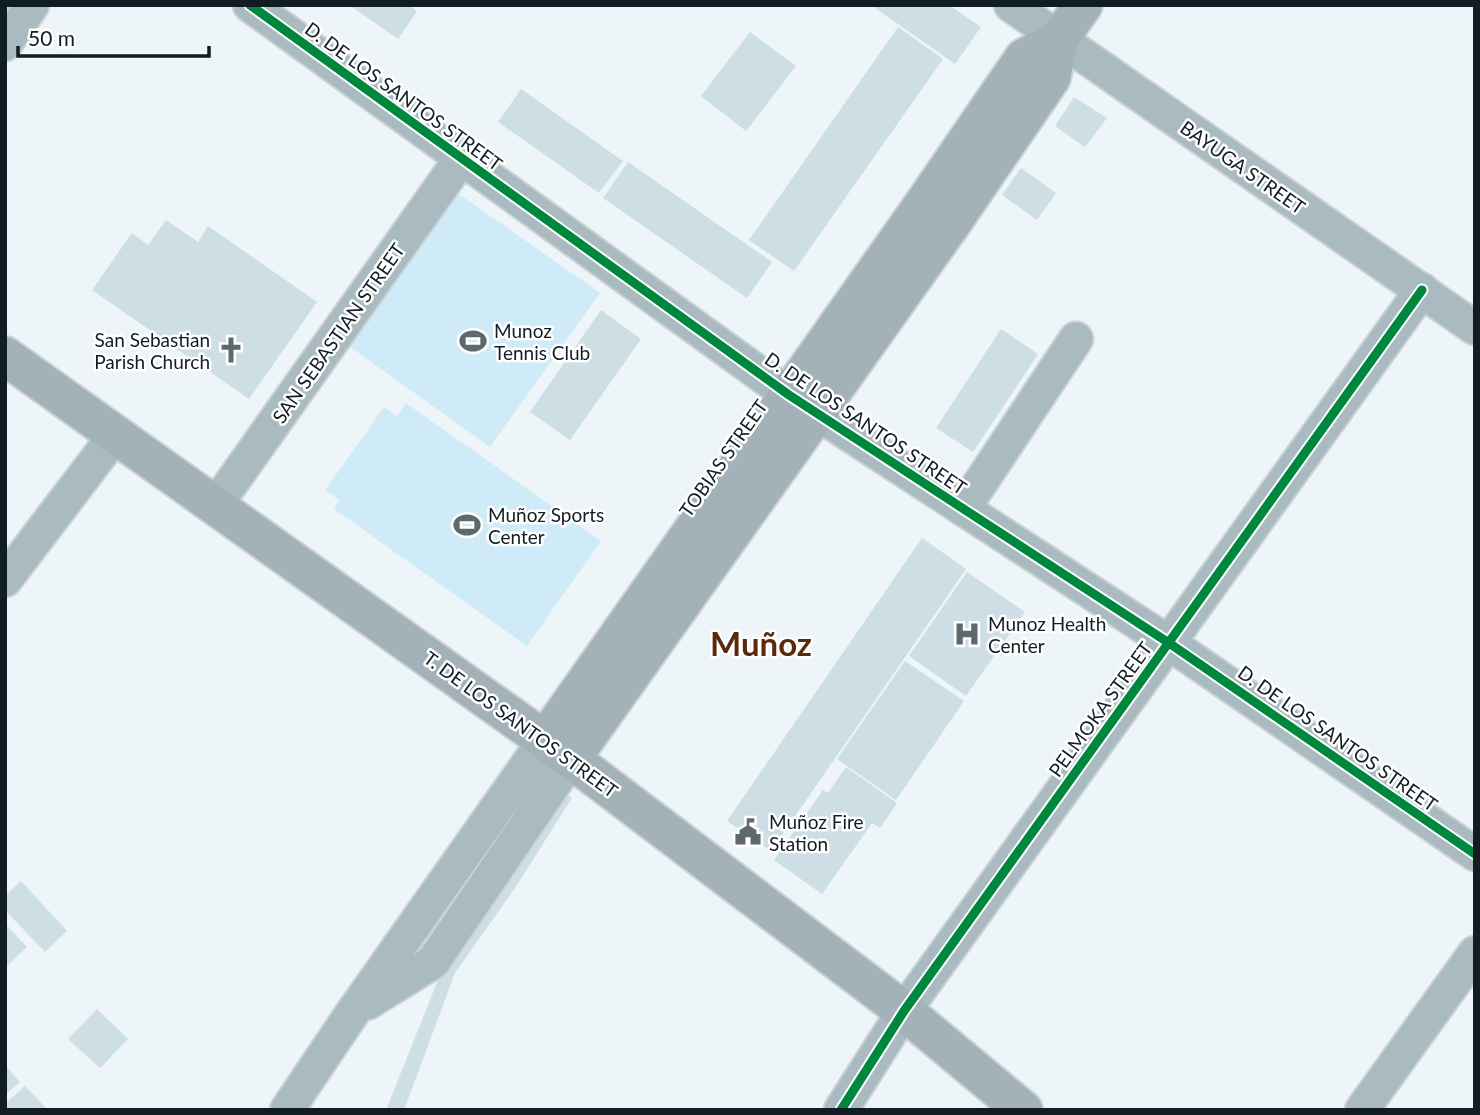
<svg xmlns="http://www.w3.org/2000/svg" width="1480" height="1115" font-family="Lato,sans-serif">
<rect width="100%" height="100%" fill="#eef5f8"/>
<!-- green -->
<g fill="#d0ebf8">
<polygon points="455,191 600,293 490,447 346,344"/>
<polygon points="406,403 601,541 527,646 334,509 339,500 325,490 384,407 397,416"/>
</g>
<!-- building -->
<g fill="#cedee5">
<polygon points="349,5 409,5 417,11 398,39"/>
<polygon points="871,5 949,5 981,27 955,64"/>
<polygon points="898,27 943,59 794,271 749,240"/>
<polygon points="750,32 796,66 746,131 701,96"/>
<polygon points="521,89 623,161 599,193 498,122"/>
<polygon points="1074,97 1107,118 1085,147 1055,126"/>
<polygon points="628,162 772,262 747,298 603,198"/>
<polygon points="1021,168 1056,193 1037,220 1002,195"/>
<polygon points="166,220 198,242 208,226 317,302 249,399 92,290 132,233 148,245"/>
<polygon points="601,310 641,339 570,440 530,412"/>
<polygon points="1001,329 1038,354 973,452 936,428"/>
<polygon points="922,538 966,569 771,851 727,821"/>
<polygon points="967,572 1025,612 966,696 909,656"/>
<polygon points="905,661 964,701 896,800 837,759"/>
<polygon points="846,767 897,803 880,828 872,823 822,894 774,860 823,790 828,793"/>
<polygon points="560,790 572,798 515,888 455,973 404,1110 386,1110 446,960"/>
<polygon points="21,881 67,931 45,952 5,910 5,896"/>
<polygon points="5,924 27,947 5,968"/>
<polygon points="97,1009 128,1039 100,1068 68,1039"/>
<polygon points="5,1065 20,1082 5,1095"/>
<polygon points="25,1086 48,1110 5,1110 5,1104"/>
</g>
<g fill="none" stroke-linecap="round" stroke-linejoin="round">
<!-- minor casing -->
<g stroke="#cbd2d5" stroke-width="37">
<g id="minor">
<polyline points="250,5 789,395 1169,643 1475,854"/>
<polyline points="1011,5 1475,328"/>
<polyline points="5,44 32,5"/>
<polyline points="215,506 461,159"/>
<polyline points="963,509 1076,339"/>
<polyline points="5,580 116,434"/>
<polyline points="367,1003 433,962 571,759"/>
<polyline points="287,1110 353,1012 545,740"/>
<polyline points="841,1110 904,1011 1422,290"/>
<polyline points="1362,1110 1475,953"/>
</g>
</g>
<!-- major casing -->
<g stroke="#cbd2d5" stroke-width="42">
<g id="major">
<polyline points="5,356 571,759 904,1011 1023,1110"/>
<polyline points="545,740 923,205 1024,58 1059,39"/>
<polyline points="571,759 951,224 1051,78 1059,39 1083,5"/>
</g>
</g>
<!-- minor -->
<use href="#minor" stroke="#a9bac1" stroke-width="33"/>
<!-- major -->
<use href="#major" stroke="#a2b2b8" stroke-width="38"/>
<!-- cycleway casing -->
<g stroke="#fff" stroke-width="13">
<g id="cycleway">
<polyline points="250,5 789,395 1169,643 1475,854"/>
<polyline points="841,1110 904,1011 1422,290"/>
</g>
</g>
<!-- cycleway -->
<use href="#cycleway" stroke="#00873e" stroke-width="9"/>
</g>
<!-- icons -->
<defs>
<g id="stadium-bare" transform="scale(2.1)"><path d="M0-5a6.5 5 0 1 0 0 10a6.5 5 0 1 0 0-10ZM-3.5-1.8h7v3.6h-7Z" fill="#5e696e" stroke="#fff" stroke-width="2.5" paint-order="stroke"/></g>
<g id="church-bare" transform="scale(2.1)"><path d="M-1.2-6h2.4v3.5h3.3v2.4h-3.3V6h-2.4V-.1h-3.3v-2.4h3.3Z" fill="#5e696e" stroke="#fff" stroke-width="2.5" paint-order="stroke"/></g>
<g id="hospital-bare" transform="scale(2.1)"><path d="M-5-5h3v3.5h4V-5h3V5h-3V1.5h-4V5h-3Z" fill="#5e696e" stroke="#fff" stroke-width="2.5" paint-order="stroke"/></g>
<g id="civic-bare" transform="scale(2.1)"><path d="M-.6-6.5H3V-4.5H.6V-3L4-1V1h2V6H-6V1h2V-1L-.6-3ZM-1.2 2.5V6h2.4V2.5Z" fill="#5e696e" stroke="#fff" stroke-width="2.5" paint-order="stroke"/></g>
</defs>
<g fill-rule="evenodd">
<use href="#stadium-bare" x="473" y="341"/>
<use href="#church-bare" x="231" y="350"/>
<use href="#stadium-bare" x="467" y="525"/>
<use href="#hospital-bare" x="967" y="634"/>
<use href="#civic-bare" x="748" y="832"/>
</g>
<g text-anchor="middle" dominant-baseline="central" stroke-width="5" stroke-linejoin="round" paint-order="stroke">
<!-- street labels -->
<g font-size="19" fill="#111d23" stroke="#fff">
<text transform="translate(404 96) rotate(36)">D. DE LOS SANTOS STREET</text>
<text transform="translate(1243 167) rotate(35)">BAYUGA STREET</text>
<text transform="translate(338 333) rotate(-55)">SAN SEBASTIAN STREET</text>
<text transform="translate(866 423) rotate(34)">D. DE LOS SANTOS STREET</text>
<text transform="translate(723 458) rotate(-55)">TOBIAS STREET</text>
<text transform="translate(1100 709) rotate(-54)">PELMOKA STREET</text>
<text transform="translate(521 724) rotate(36)">T. DE LOS SANTOS STREET</text>
<text transform="translate(1338 738) rotate(35)">D. DE LOS SANTOS STREET</text>
</g>
<!-- poi labels -->
<g font-size="19" fill="#111d23" stroke="#fff" text-anchor="start">
<text x="494" y="330">Munoz<tspan x="494" dy="22">Tennis Club</tspan></text>
<text x="210" y="339" text-anchor="end">San Sebastian<tspan x="210" dy="22">Parish Church</tspan></text>
<text x="488" y="514">Muñoz Sports<tspan x="488" dy="22">Center</tspan></text>
<text x="988" y="623">Munoz Health<tspan x="988" dy="22">Center</tspan></text>
<text x="769" y="821">Muñoz Fire<tspan x="769" dy="22">Station</tspan></text>
</g>
<!-- town labels -->
<g font-size="33" font-weight="bold" fill="#5a2a0e" stroke="#fff">
<text x="761" y="643">Muñoz</text>
</g>
</g>
<!-- border -->
<rect width="1480" height="1115" fill="none" stroke="#111d23" stroke-width="14"/>
<!-- scale -->
<path d="M18 46v10h191v-10" fill="none" stroke="#111d23" stroke-width="3.5"/>
<text x="28" y="46" font-size="21" fill="#111d23" stroke="#ffffff" stroke-width="5" paint-order="stroke">50 m</text>
</svg>
